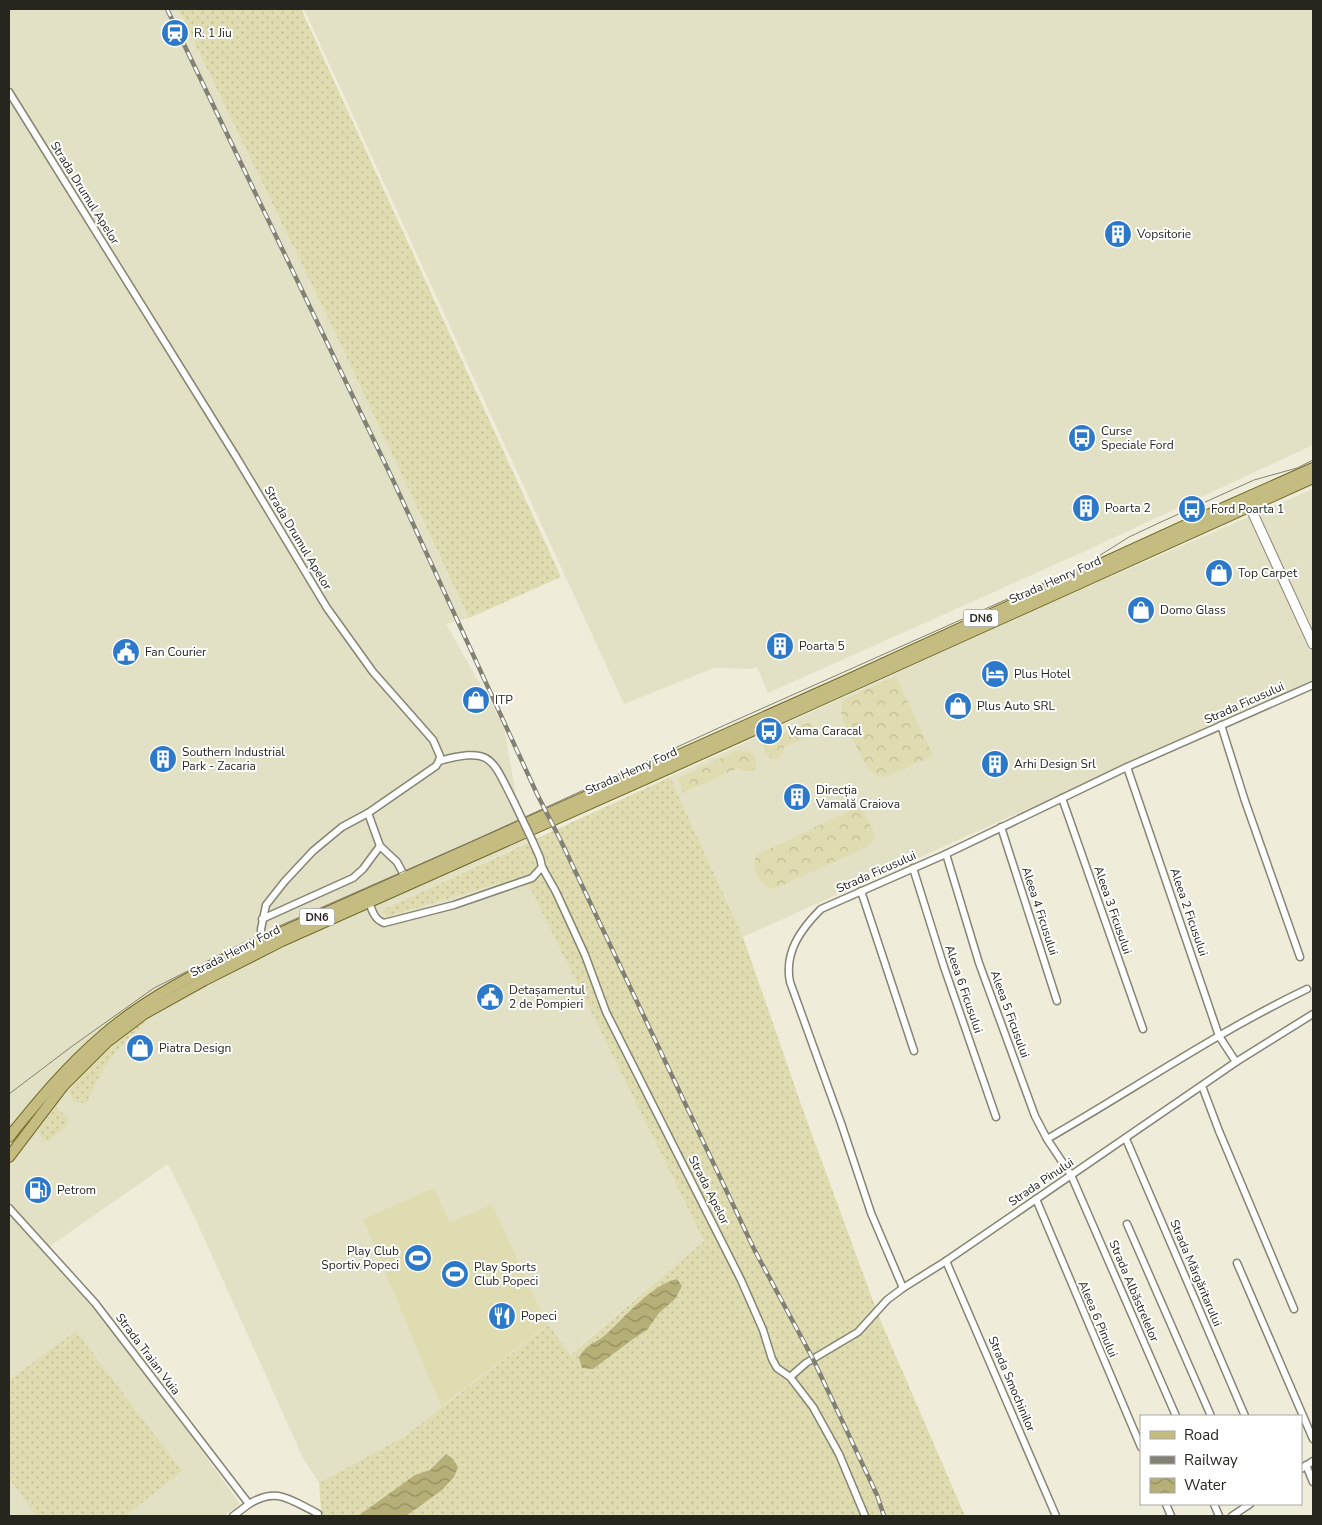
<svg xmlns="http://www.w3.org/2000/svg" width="1322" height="1525" font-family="'Nunito Sans',sans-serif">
<defs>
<pattern id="grass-dots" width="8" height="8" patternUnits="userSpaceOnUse" patternTransform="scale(1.25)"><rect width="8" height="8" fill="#e0dcb1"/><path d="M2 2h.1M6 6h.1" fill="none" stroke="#c0bd98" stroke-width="1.8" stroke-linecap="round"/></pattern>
<pattern id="forest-crowns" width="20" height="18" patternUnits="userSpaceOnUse" patternTransform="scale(1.25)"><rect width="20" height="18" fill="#e0dcb1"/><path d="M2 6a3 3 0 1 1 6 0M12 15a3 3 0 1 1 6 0" fill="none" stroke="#c0bd98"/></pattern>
<pattern id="water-waves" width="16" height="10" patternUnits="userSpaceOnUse" patternTransform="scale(1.25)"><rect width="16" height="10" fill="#b6af77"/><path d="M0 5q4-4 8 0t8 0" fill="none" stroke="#948e61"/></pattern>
</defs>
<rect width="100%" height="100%" fill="#efedd9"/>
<!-- built -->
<g fill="#e3e1c5">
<polygon points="9,9 178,9 338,339 469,618 446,624 504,726 516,797 536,838 382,910 386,917 524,876 704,1241 569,1355 549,1326 405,1436 319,1483 303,1458 195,1218 168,1164 50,1246 112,1325 240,1504 223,1516 9,1516"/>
<polygon points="304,9 1313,9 1313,445 1081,553 768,693 757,667 751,669 714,668 624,704"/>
<polygon points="1313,489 1313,680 743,937 670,777 1043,606"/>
</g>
<!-- grass -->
<g fill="url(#grass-dots)">
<polygon points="178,9 301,9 561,577 469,618 338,339"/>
<polygon points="670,777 743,937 803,1110 879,1317 965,1516 324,1516 321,1510 319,1483 405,1436 549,1325 570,1355 704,1241 524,876 386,917 382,910"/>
<path d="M143,1021l1,3c-25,20 -45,47 -56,77 -6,3 -10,2 -16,-1l-3,-9c21,-26 46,-50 74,-70z"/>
<polygon points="56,1107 66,1116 68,1121 65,1128 48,1141 44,1141 39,1133 39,1129"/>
<polygon points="76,1331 182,1471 126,1516 36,1516 9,1478 9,1380"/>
</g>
<!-- forest -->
<g fill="url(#forest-crowns)">
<polygon points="896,676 933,756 883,778 877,776 867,768 844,722 841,712 842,702 847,698"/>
<path d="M810,722l11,9 -37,16 -2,9 -5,3c-11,1 -15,-9 -12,-18z"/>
<path d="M740,749l2,3 6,-2 7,7 2,9c-5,9 -11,6 -19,2l-55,25 -5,-15z"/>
<path d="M858,809l6,3 11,23 -1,4 -7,8 -93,42c-14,-2 -24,-21 -18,-34l93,-44z"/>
</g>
<!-- pitch -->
<polygon fill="#e0dcb1" points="434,1188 450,1223 492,1204 547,1325 441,1406 363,1219"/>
<!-- water -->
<g fill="url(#water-waves)">
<path d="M677,1279l5,7 -7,13 -16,14 -12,17 -14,9 -40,30 -11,-1 -3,-10c9,-16 13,-12 25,-22 21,-18 45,-50 73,-57z"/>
<polygon points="446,1454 453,1459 458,1467 454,1477 442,1490 406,1516 358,1516 415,1475 430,1470"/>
</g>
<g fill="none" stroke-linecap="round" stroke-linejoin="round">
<!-- street casing -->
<g stroke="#868472" stroke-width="9">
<g id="street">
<polyline points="9,92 235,455 327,608 373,672 433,740 440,756 439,761 436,766 368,813 342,827 313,851 285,881 266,905 261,929 262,941"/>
<polyline points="1221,725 1245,801 1300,957"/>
<path d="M439,761c53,-14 52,-4 75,41"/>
<polyline points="1127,767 1219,1036 1236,1062"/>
<polyline points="1062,798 1143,1029"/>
<polyline points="368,813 380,846 397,862 405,877"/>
<polyline points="1001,827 1057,1001"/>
<polyline points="533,842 540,858 542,867 556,892 585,955 606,1012 741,1280 763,1330 772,1359 777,1368 790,1377 813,1407 839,1454 865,1516"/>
<polyline points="946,854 979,963 1035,1116 1047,1139 1071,1175 1176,1416"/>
<polyline points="913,868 944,967 996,1117"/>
<polyline points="861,891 914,1051"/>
<path d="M369,902c3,9 6,18 15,21l70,-18 78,-27 10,-11"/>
<polyline points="262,919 353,878 363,869 380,846"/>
<polyline points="1202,1086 1219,1131 1294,1309"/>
<path d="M1047,1139c87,-50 170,-107 260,-150"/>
<polyline points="1126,1139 1245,1416"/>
<polyline points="1036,1199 1141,1447"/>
<polyline points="9,1208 95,1303 249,1504 233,1516"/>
<polyline points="1127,1224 1211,1416"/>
<polyline points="946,1261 1056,1516"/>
<polyline points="1237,1263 1313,1439"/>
<path d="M903,1288l-32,-75 -30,-90 -51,-141c-6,-30 11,-53 31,-73l125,-55 181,-87 186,-82"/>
<polyline points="790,1377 806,1363 858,1332 887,1300 903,1288 946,1261 1236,1062 1313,1014"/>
<polyline points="1306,1465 1313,1482"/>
<polyline points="1301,1469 1313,1461"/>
<path d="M249,1504c27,-17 40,-5 66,8l3,2 -1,2"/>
<polyline points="1166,1504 1171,1516"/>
<polyline points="1214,1504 1219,1516"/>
<polyline points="1232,1516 1250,1504"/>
</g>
</g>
<!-- secondary casing -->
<g stroke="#868472" stroke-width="11">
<polyline id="secondary" points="1250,507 1313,644"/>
</g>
<!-- primary casing -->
<g stroke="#736b28" stroke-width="12">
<g id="primary">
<path d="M9,1137c29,-36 58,-71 93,-101 47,-41 105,-68 160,-95l585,-261 376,-172 90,-40"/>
<polyline points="9,1157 63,1086 107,1042 144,1014 205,980 282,941 650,777 1313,478"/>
</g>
</g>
<!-- street -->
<use href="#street" stroke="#fff" stroke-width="6"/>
<!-- secondary -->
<use href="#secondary" stroke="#fff" stroke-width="9"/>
<!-- primary -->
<use href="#primary" stroke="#c4bc81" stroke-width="10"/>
<!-- tram -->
<polyline stroke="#838174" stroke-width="1" points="9,1094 71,1047 154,988 261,934 475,840 725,725 1086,564 1129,537 1161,522 1254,480 1297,468 1313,460"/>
<!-- rail casing -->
<g stroke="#838174" stroke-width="4.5">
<polyline id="rail" points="167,9 392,478 537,794 560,839 754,1249 813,1359 877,1495 884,1516"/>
</g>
<!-- rail -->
<use href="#rail" stroke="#fff" stroke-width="2.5" stroke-dasharray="8" stroke-linecap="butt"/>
<!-- street-bridge casing -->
<g stroke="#868472" stroke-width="9" stroke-linecap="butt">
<polyline id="street-bridge" points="514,802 533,842"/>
</g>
<!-- street-bridge -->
<use href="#street-bridge" stroke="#fff" stroke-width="6"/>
</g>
<!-- icons -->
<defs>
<g id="station-disc" transform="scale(1.4375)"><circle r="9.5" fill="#2c79c9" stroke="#fff"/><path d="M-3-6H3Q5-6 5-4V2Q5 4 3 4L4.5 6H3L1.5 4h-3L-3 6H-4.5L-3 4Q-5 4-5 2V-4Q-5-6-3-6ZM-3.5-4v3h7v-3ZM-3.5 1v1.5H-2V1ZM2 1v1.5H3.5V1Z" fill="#fff"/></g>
<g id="building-disc" transform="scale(1.4375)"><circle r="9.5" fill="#2c79c9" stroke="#fff"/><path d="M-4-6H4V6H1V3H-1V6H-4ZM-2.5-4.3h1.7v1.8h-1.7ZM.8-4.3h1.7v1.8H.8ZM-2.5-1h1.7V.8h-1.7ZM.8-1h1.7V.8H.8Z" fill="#fff"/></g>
<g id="bus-disc" transform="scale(1.4375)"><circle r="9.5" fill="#2c79c9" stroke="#fff"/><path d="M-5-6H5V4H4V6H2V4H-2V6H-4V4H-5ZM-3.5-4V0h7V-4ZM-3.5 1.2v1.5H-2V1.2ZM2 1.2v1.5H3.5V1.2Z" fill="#fff"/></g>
<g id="shop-disc" transform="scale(1.4375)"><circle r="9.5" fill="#2c79c9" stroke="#fff"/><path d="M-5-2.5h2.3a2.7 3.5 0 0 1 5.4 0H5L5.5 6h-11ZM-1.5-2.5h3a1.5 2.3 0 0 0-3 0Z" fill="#fff"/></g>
<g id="civic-disc" transform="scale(1.4375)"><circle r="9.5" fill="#2c79c9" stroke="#fff"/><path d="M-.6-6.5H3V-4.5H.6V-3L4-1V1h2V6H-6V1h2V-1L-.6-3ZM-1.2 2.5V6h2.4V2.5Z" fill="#fff"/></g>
<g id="hotel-disc" transform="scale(1.4375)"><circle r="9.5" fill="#2c79c9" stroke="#fff"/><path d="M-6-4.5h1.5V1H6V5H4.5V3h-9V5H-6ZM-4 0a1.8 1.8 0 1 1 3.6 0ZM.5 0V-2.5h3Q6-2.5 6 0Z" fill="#fff"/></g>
<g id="fuel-disc" transform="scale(1.4375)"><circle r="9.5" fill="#2c79c9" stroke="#fff"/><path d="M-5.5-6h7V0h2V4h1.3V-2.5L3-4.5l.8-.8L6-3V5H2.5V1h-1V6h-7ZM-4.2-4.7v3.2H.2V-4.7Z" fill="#fff"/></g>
<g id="stadium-disc" transform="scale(1.4375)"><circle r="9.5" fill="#2c79c9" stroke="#fff"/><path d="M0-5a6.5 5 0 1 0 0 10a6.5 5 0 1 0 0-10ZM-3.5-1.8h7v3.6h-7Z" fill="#fff"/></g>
<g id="restaurant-disc" transform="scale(1.4375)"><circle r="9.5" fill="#2c79c9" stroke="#fff"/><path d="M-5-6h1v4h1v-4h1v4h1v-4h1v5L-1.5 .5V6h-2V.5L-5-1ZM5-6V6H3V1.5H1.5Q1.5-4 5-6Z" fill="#fff"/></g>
</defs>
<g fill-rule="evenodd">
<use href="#station-disc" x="175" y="33"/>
<use href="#building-disc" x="1118" y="234"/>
<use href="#bus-disc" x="1082" y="438"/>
<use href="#building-disc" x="1086" y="508"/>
<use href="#bus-disc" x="1192" y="509"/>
<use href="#shop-disc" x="1219" y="573"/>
<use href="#shop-disc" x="1141" y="610"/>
<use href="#building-disc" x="780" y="646"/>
<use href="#civic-disc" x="126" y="652"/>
<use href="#hotel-disc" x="995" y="674"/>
<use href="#shop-disc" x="476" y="700"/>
<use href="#shop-disc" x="958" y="706"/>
<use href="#bus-disc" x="769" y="731"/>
<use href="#building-disc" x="163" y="759"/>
<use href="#building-disc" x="995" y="764"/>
<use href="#building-disc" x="797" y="797"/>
<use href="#civic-disc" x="490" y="997"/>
<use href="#shop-disc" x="140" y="1048"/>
<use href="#fuel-disc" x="38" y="1190"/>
<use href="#stadium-disc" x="418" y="1258"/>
<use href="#stadium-disc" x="455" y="1274"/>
<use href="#restaurant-disc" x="502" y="1316"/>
</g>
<g text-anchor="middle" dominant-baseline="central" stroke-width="4" stroke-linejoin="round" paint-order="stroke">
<!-- shield labels -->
<g fill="#fff" stroke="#676662" stroke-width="1">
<rect x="963.5" y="609.5" width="35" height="17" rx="4"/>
<rect x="299.5" y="908.5" width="35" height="17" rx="4"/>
</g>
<g font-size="11" font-weight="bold" fill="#26251e">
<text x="981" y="618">DN6</text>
<text x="317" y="917">DN6</text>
</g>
<!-- poi labels -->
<g font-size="12" fill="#26251e" stroke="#fff" text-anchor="start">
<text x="194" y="33">R. 1 Jiu</text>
<text x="1137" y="234">Vopsitorie</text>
<text x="1101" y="431">Curse<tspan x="1101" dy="14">Speciale Ford</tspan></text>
<text x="1105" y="508">Poarta 2</text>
<text x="1211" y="509">Ford Poarta 1</text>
<text x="1238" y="573">Top Carpet</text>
<text x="1160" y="610">Domo Glass</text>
<text x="799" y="646">Poarta 5</text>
<text x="145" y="652">Fan Courier</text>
<text x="1014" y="674">Plus Hotel</text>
<text x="495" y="700">ITP</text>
<text x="977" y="706">Plus Auto SRL</text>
<text x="788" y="731">Vama Caracal</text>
<text x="182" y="752">Southern Industrial<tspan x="182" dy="14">Park - Zacaria</tspan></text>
<text x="1014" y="764">Arhi Design Srl</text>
<text x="816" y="790">Direcția<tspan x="816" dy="14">Vamală Craiova</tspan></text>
<text x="509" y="990">Detașamentul<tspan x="509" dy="14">2 de Pompieri</tspan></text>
<text x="159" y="1048">Piatra Design</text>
<text x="57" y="1190">Petrom</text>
<text x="399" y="1251" text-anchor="end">Play Club<tspan x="399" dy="14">Sportiv Popeci</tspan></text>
<text x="474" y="1267">Play Sports<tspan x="474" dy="14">Club Popeci</tspan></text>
<text x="521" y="1316">Popeci</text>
</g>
<!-- street labels -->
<g font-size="12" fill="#26251e" stroke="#fff">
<text transform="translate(85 193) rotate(58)">Strada Drumul Apelor</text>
<text transform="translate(298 538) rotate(59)">Strada Drumul Apelor</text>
<text transform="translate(1055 580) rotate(-24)">Strada Henry Ford</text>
<text transform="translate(1244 703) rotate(-24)">Strada Ficusului</text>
<text transform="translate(631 771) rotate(-24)">Strada Henry Ford</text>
<text transform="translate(876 872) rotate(-24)">Strada Ficusului</text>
<text transform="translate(1113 910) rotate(71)">Aleea 3 Ficusului</text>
<text transform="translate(1040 911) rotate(72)">Aleea 4 Ficusului</text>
<text transform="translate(1189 912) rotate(71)">Aleea 2 Ficusului</text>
<text transform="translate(235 951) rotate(-27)">Strada Henry Ford</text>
<text transform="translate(964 989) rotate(71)">Aleea 6 Ficusului</text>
<text transform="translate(1010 1014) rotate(70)">Aleea 5 Ficusului</text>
<text transform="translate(1041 1182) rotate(-34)">Strada Pinului</text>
<text transform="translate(709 1190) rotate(63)">Strada Apelor</text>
<text transform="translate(1196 1273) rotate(67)">Strada Mărgăritarului</text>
<text transform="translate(1134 1291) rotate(67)">Strada Albăstrelelor</text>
<text transform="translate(1098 1319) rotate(67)">Aleea 6 Pinului</text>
<text transform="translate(148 1354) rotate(53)">Strada Traian Vuia</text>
<text transform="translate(1012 1384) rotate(67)">Strada Smochinilor</text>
</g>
</g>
<!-- border -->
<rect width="1322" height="1525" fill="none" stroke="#26251e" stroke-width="20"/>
<!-- legend -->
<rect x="1140" y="1415" width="162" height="90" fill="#ffffff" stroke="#a8a8a5"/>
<rect x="1150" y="1431" width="25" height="8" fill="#c4bc81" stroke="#a8a8a5"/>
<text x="1184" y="1440" font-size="15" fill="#26251e">Road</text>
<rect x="1150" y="1456" width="25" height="8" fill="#838174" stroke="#a8a8a5"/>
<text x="1184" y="1465" font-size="15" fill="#26251e">Railway</text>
<rect x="1150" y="1478" width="25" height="15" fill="url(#water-waves)" stroke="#a8a8a5"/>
<text x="1184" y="1490" font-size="15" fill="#26251e">Water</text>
</svg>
